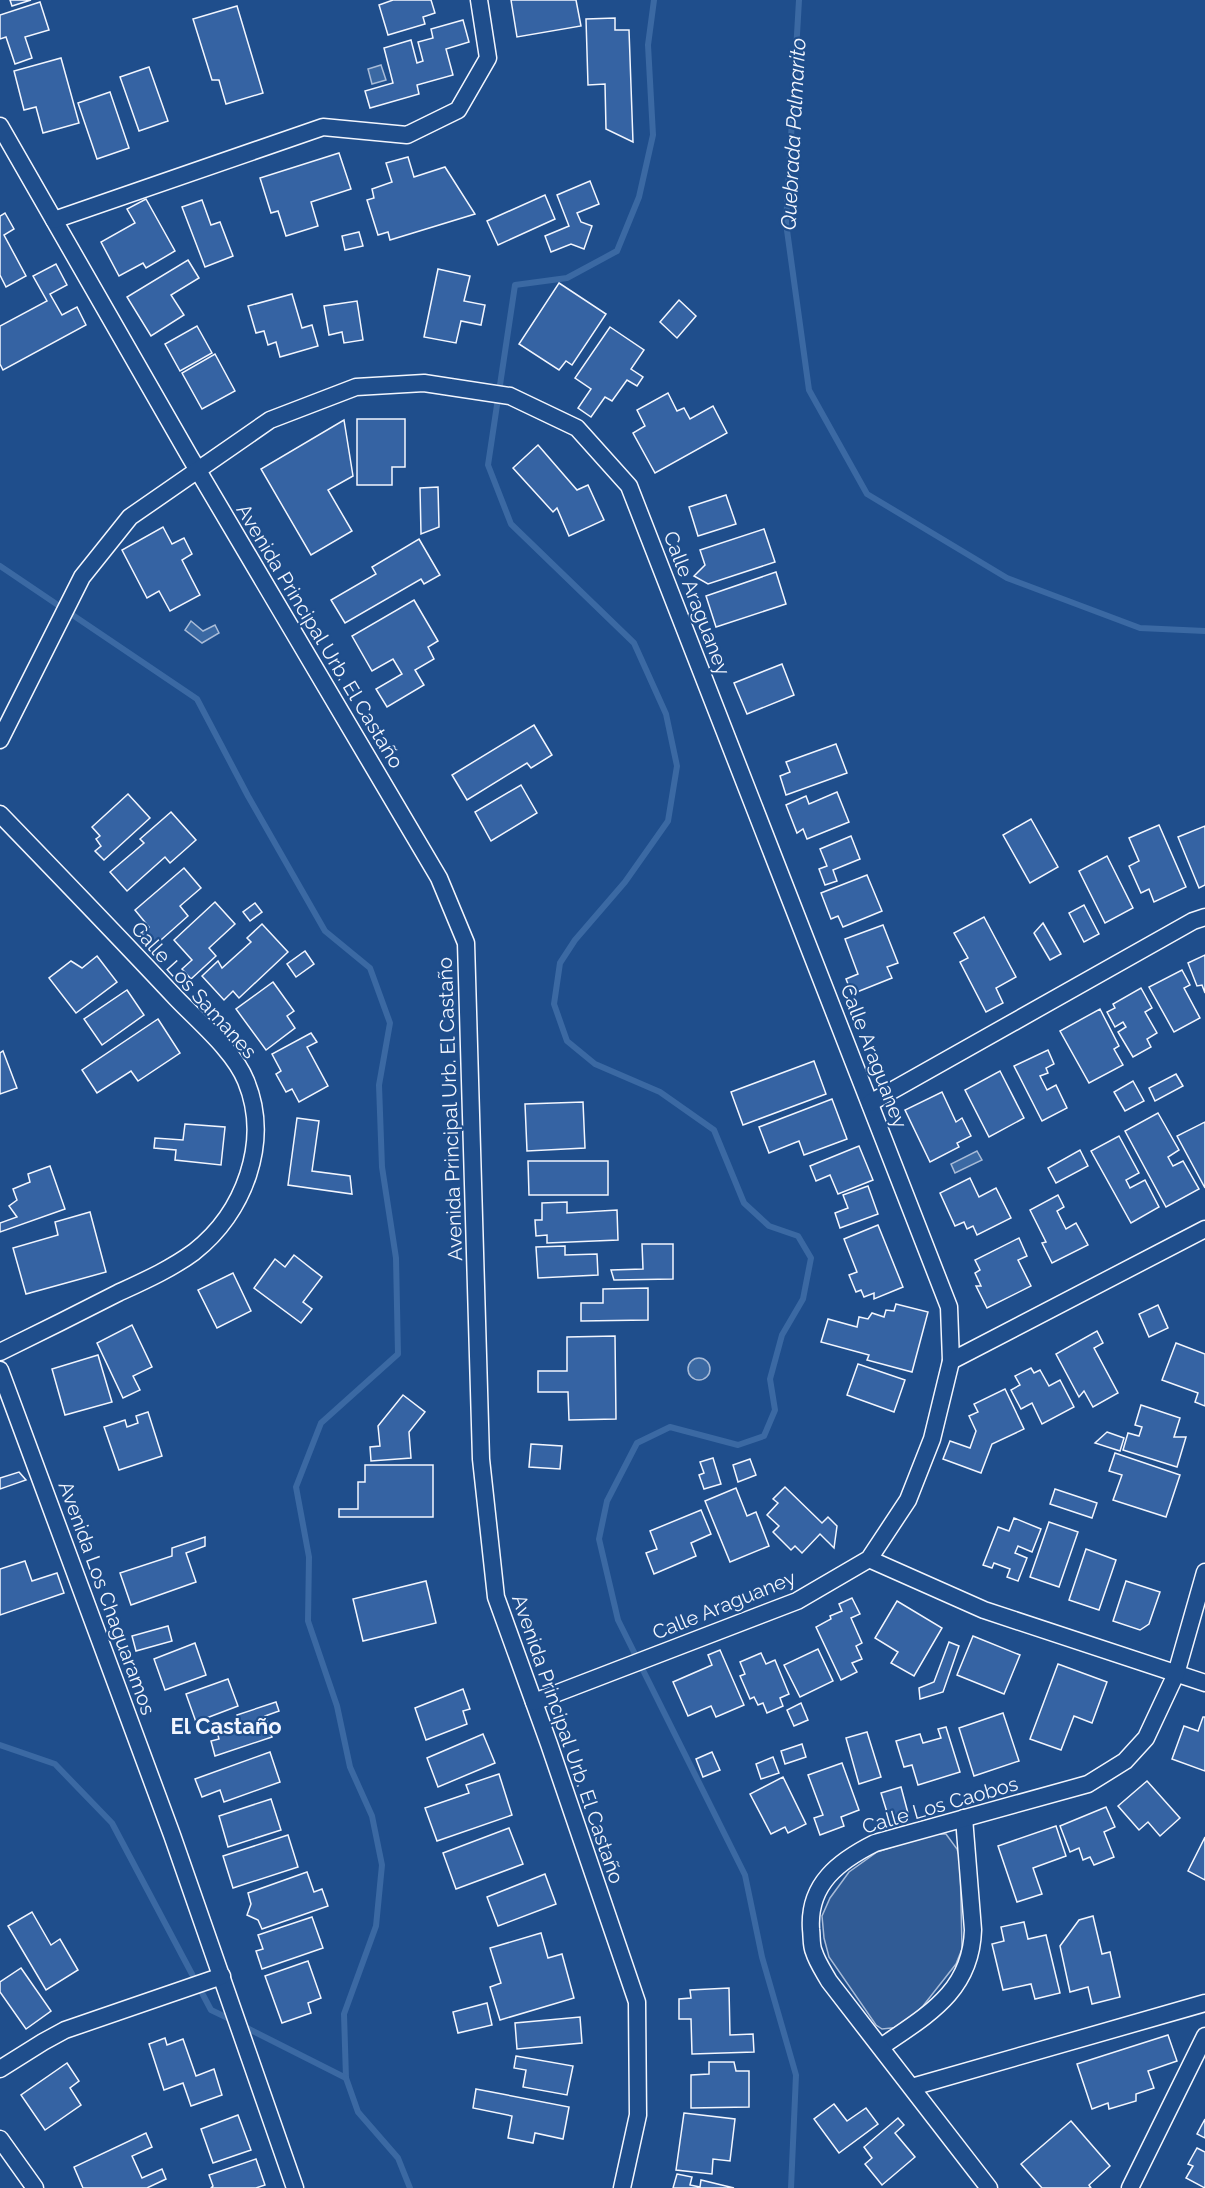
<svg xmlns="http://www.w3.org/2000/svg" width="1205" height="2188" font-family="Raleway,sans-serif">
<rect width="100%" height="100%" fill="#1f4e8c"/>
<!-- parking -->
<polygon fill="#305b95" stroke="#a8bbd7" stroke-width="1.5" points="932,1834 946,1834 957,1849 960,1859 962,1949 956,1964 923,2006 901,2027 882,2029 876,2025 829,1957 824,1938 822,1916 830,1898 849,1872 877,1852"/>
<!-- water -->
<g fill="#3b69a3" stroke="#a8bbd7" stroke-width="1.5">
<polygon points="381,65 386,80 372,84 368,69"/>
<polygon points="191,621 203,631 215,625 219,633 202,643 185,630"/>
<polygon points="977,1151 982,1160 955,1173 951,1164"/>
<circle cx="699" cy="1369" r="11"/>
</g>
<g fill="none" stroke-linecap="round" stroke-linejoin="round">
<!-- stream -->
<g stroke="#3b69a3" stroke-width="6">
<polyline points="654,0 648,45 653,135 639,197 617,251 567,278 515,285 488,465 511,524 634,643 666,714 677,766 668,821 625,882 575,940 560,963 554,1004 567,1041 595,1064 660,1092 714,1130 744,1203 769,1226 798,1236 811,1258 803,1299 782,1335 770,1379 775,1410 764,1436 738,1445 670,1427 637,1443 607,1501 599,1539 618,1620 745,1875 762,1957 796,2075 791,2188"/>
<polyline points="799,0 786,223 809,390 867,494 1007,578 1140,628 1205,631"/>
<polyline points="0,566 197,699 248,796 325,931 370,968 390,1023 379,1085 382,1167 396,1258 398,1354 321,1423 296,1487 309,1557 308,1621 337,1706 350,1767 372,1816 382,1865 376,1926 344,2014 346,2078 358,2112 398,2158 410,2188"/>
<polyline points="0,1745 55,1764 112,1823 211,2010 234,2021"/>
<polyline points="243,2026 346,2078"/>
</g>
</g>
<!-- building -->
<g fill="#3563a3" stroke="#f2f6ff" stroke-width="1.5">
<polygon points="10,0 31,0 12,6"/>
<polygon points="393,0 431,0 435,13 423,17 425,24 388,35 379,5"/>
<polygon points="511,0 576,0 581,26 517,37"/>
<polygon points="40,2 49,30 25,37 32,58 15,64 6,37 0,39 0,15"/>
<polygon points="237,6 263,93 226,104 219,80 212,80 193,19"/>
<polygon points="615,18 615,30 629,30 633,142 606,129 605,84 588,85 586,19"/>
<polygon points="463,20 469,42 446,49 453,75 417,85 419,94 370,108 365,91 393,83 384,48 411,40 417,63 423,61 418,42 433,38 431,29"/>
<polygon points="61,58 79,123 43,133 36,107 24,110 14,71"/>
<polygon points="149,67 168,121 139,131 120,77"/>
<polygon points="110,92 129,148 97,159 78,103"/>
<polygon points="339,153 351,189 311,202 318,226 286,236 278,211 271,213 260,178"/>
<polygon points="408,157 414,177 445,167 475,214 390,240 388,232 378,235 367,200 374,198 372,189 392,182 386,163"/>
<polygon points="590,181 599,204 577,213 581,222 592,226 584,249 571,244 551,252 545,236 569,226 557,195"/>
<polygon points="545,195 555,219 498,245 487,221"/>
<polygon points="146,199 175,251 146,268 143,263 119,276 101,242 135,223 127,209"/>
<polygon points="202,200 211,225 220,222 233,256 205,267 182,207"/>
<polygon points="5,213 14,229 4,235 26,276 6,287 0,275 0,216"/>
<polygon points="359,232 363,246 345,250 342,236"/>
<polygon points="188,260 199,278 171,295 184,315 151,336 127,297"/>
<polygon points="56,264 67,285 50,294 62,315 77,307 86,325 3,370 0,364 0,326 47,301 33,276"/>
<polygon points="438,269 470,276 464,301 485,305 481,325 461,321 456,343 424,337"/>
<polygon points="559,283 606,314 572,365 566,361 559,370 519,344"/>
<polygon points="292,294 302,328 312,325 318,346 280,357 276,342 268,345 264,331 256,333 248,306"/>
<polygon points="679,300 696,316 677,338 660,322"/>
<polygon points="357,301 363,340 344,343 342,332 329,335 324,306"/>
<polygon points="197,326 212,353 180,371 165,344"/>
<polygon points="610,327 644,350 631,369 643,377 637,386 627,380 612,401 605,397 591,417 578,408 591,389 575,378"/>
<polygon points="215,354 235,391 202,409 182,373"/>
<polygon points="668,393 677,411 684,408 690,419 713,406 727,433 655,473 633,433 645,426 637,410"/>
<polygon points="357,419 405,419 405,467 392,467 392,485 357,485"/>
<polygon points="344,420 353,476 328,490 352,531 311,555 261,469"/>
<polygon points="538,445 577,490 588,485 604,520 569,536 557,508 553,512 513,468"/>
<polygon points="438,487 439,527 421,534 420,488"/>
<polygon points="726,495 736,524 698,536 689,507"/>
<polygon points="163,527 172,544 184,538 192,554 182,560 200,595 170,611 159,591 147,598 122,550"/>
<polygon points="764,529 775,562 708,584 694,576 705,565 700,550"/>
<polygon points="419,539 440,575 424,584 421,579 345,623 331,600 376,574 372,567"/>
<polygon points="776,572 786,604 716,627 706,596"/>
<polygon points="414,600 438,641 428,647 434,659 415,670 424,685 387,707 376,689 402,674 393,659 372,671 352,636"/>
<polygon points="782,664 794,695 747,714 734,683"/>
<polygon points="534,725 552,755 531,768 527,763 467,800 452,775"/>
<polygon points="836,744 847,773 786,795 780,776 790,772 786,762"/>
<polygon points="521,785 537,813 491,841 475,812"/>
<polygon points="837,792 849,822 807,839 803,829 797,833 786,805 806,796 809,804"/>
<polygon points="128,794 150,818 104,860 95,851 101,846 96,839 100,836 92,827"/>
<polygon points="171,812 196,840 170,863 165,857 127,891 110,872 144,843 140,839"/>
<polygon points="1031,819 1058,867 1030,883 1003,835"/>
<polygon points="1159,825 1186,887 1154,902 1149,889 1141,893 1129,866 1139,861 1129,838"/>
<polygon points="1205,826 1205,885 1199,888 1178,837"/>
<polygon points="851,836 860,859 833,870 837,881 825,885 819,869 827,866 820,849"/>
<polygon points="1107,856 1133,908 1105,923 1079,871"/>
<polygon points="184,868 201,888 180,906 188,916 153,947 141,933 149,927 135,910"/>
<polygon points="867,875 882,911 843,927 838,916 831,919 821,893"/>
<polygon points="215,902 235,924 209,948 216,956 191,979 182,969 192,960 174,940"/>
<polygon points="255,903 262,912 250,921 243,912"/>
<polygon points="1084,905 1099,934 1084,942 1069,913"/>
<polygon points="984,917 1016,977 996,988 1003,1003 986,1012 960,962 968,958 954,933"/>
<polygon points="1043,923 1061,954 1050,960 1034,933"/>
<polygon points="262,924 288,952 239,998 233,991 224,1000 202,976 218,961 222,968 251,942 247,938"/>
<polygon points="883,925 898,963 887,967 892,978 852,994 846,979 858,974 845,939"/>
<polygon points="305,951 314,964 296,977 287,964"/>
<polygon points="1205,955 1205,993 1202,985 1197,986 1188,963"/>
<polygon points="97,956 117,982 76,1013 49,978 71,961 82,968"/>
<polygon points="1182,970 1190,985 1184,988 1200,1018 1174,1032 1149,987"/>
<polygon points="273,982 294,1011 287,1016 295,1028 266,1050 236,1009"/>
<polygon points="1141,988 1152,1008 1145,1012 1157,1033 1147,1039 1151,1047 1133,1057 1118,1032 1126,1027 1123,1022 1115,1027 1107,1012 1115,1008 1113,1004"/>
<polygon points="127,990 144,1015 102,1045 84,1019"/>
<polygon points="1100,1009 1119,1046 1114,1049 1123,1065 1089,1083 1060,1031"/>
<polygon points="158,1019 180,1053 138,1081 131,1071 97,1093 82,1070"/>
<polygon points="311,1033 317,1042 307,1047 328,1086 299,1102 292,1089 286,1092 276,1074 281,1071 272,1054"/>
<polygon points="1048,1050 1054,1064 1046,1068 1048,1073 1040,1076 1047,1090 1056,1085 1067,1108 1042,1121 1014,1066"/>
<polygon points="3,1051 17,1088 0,1094 0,1053"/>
<polygon points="814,1061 826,1094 743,1125 731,1092"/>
<polygon points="1000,1071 1024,1118 989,1137 965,1090"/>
<polygon points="1176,1074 1183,1086 1155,1101 1149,1088"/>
<polygon points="1133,1081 1144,1101 1125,1111 1114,1092"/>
<polygon points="942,1092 956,1122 962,1118 971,1136 957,1143 959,1147 930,1162 905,1110"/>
<polygon points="832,1099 847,1139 804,1155 799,1141 769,1153 759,1127"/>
<polygon points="583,1102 585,1148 527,1151 525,1104"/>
<polygon points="1158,1113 1179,1150 1168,1157 1173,1166 1183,1161 1199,1189 1166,1207 1125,1131"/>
<polygon points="297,1118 319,1121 312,1171 350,1176 352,1194 288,1185"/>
<polygon points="1205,1122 1205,1188 1177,1136"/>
<polygon points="185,1124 225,1127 221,1165 175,1160 176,1150 154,1148 155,1138 183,1140"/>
<polygon points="1119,1136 1139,1173 1126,1180 1130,1188 1145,1180 1159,1207 1131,1223 1091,1151"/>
<polygon points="859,1146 873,1180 838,1194 830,1175 816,1181 810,1166"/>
<polygon points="1080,1150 1088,1166 1056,1183 1048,1168"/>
<polygon points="528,1161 608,1161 608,1195 529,1195"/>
<polygon points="50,1166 65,1209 0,1232 0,1223 17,1217 9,1206 17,1200 13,1189 30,1182 28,1174"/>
<polygon points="970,1178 979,1197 996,1188 1011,1218 977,1235 973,1226 967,1229 964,1222 955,1226 940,1193"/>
<polygon points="868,1186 878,1214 840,1228 835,1213 848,1208 843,1195"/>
<polygon points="1058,1195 1064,1207 1057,1211 1066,1229 1076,1223 1088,1245 1052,1263 1042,1243 1046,1242 1030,1210"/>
<polygon points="567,1202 567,1213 617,1210 618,1240 547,1243 547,1235 536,1236 535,1220 542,1220 542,1203"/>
<polygon points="90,1212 106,1272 26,1294 13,1248 58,1235 55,1222"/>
<polygon points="878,1225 903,1287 874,1299 874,1293 864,1297 861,1290 856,1292 849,1275 857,1272 844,1239"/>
<polygon points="1019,1238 1027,1256 1018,1260 1031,1286 987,1308 976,1286 981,1286 975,1273 980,1270 975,1260"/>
<polygon points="642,1244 673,1244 673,1279 614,1280 611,1270 643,1269"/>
<polygon points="565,1246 565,1255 597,1254 598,1275 538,1278 536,1247"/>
<polygon points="294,1255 322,1277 303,1302 312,1309 301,1323 254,1288 275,1259 285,1267"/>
<polygon points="233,1273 251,1311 217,1328 198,1290"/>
<polygon points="648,1288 648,1320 581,1321 581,1303 603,1303 603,1289"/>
<polygon points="896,1304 928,1312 912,1372 867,1360 869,1355 821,1342 828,1319 857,1327 859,1317 868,1319 872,1313 884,1317 886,1310 894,1311"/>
<polygon points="1158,1305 1168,1328 1149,1337 1139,1314"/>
<polygon points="132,1325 152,1367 133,1376 140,1390 123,1398 97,1343"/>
<polygon points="1097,1331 1103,1343 1094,1348 1118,1393 1093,1407 1084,1391 1079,1397 1056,1354"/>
<polygon points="615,1336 616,1419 569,1420 568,1392 538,1392 538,1371 567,1371 567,1337"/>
<polygon points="1176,1343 1205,1354 1205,1406 1195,1402 1198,1393 1162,1380"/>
<polygon points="98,1355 112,1402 65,1415 52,1369"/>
<polygon points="858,1364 905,1380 894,1412 847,1395"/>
<polygon points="1031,1368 1034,1373 1040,1370 1049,1386 1060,1380 1074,1407 1042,1424 1032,1403 1021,1409 1011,1390 1020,1385 1015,1376"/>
<polygon points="1005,1389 1024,1429 992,1444 981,1473 943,1459 950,1441 970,1448 976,1431 969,1416 978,1412 974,1404"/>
<polygon points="403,1395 425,1412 409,1432 411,1458 371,1461 370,1447 380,1446 378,1426"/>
<polygon points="1141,1405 1180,1418 1174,1437 1186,1437 1177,1467 1123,1450 1128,1433 1139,1436 1142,1427 1135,1425"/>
<polygon points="148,1412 162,1456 119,1470 104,1427 125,1420 127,1427 138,1423 136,1416"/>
<polygon points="1107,1432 1124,1438 1120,1451 1095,1443"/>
<polygon points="531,1444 562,1446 560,1469 529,1467"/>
<polygon points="1115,1453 1180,1475 1166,1517 1113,1500 1122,1475 1109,1471"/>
<polygon points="713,1458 721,1484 704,1489 699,1475 704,1473 700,1462"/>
<polygon points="750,1459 756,1475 738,1482 733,1465"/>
<polygon points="365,1465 433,1465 433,1517 339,1517 339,1509 358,1509 358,1482 365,1482"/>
<polygon points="19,1472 26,1480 0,1489 0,1478"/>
<polygon points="785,1487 822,1523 828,1517 837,1526 834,1548 820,1534 802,1553 795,1546 791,1550 773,1532 779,1526 767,1515 778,1503 773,1499"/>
<polygon points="736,1488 747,1516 756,1512 769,1546 730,1562 705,1501"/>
<polygon points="1055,1489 1097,1503 1092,1518 1050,1504"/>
<polygon points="701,1510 711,1534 691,1543 696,1556 654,1574 646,1553 657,1549 650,1531"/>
<polygon points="1014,1518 1041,1529 1032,1552 1018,1546 1015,1553 1027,1558 1018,1581 1007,1577 1010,1569 994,1563 992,1568 983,1565 998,1527 1009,1531"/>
<polygon points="1049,1522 1078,1532 1059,1587 1030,1577"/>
<polygon points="205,1537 205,1546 186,1553 196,1582 131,1605 120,1573 172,1556 172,1548"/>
<polygon points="1086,1549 1116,1560 1099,1610 1069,1600"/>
<polygon points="25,1561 32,1581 57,1573 64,1593 0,1615 0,1569"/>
<polygon points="426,1581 436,1623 363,1641 353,1599"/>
<polygon points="1126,1581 1160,1592 1149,1624 1140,1630 1113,1621"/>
<polygon points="852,1598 860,1614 851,1618 862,1643 856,1646 862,1659 852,1663 857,1672 841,1680 816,1627 831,1619 830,1616 842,1611 839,1604"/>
<polygon points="897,1601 942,1628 914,1676 891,1663 898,1652 875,1638"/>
<polygon points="168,1626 172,1641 136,1651 132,1636"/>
<polygon points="973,1636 1020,1655 1004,1694 957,1675"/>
<polygon points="949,1642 959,1646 943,1692 920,1699 919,1688 934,1682"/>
<polygon points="195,1643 206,1675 165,1690 154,1659"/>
<polygon points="818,1649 833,1681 800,1697 784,1665"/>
<polygon points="720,1650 744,1705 716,1717 711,1706 688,1716 673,1682 712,1665 708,1655"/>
<polygon points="761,1653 766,1664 775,1660 789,1694 780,1698 783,1706 767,1713 763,1703 758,1705 754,1697 750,1699 740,1676 745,1674 740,1662"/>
<polygon points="1058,1664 1107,1682 1092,1723 1074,1716 1061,1750 1030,1739"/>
<polygon points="228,1679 238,1706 196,1722 186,1694"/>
<polygon points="463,1689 470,1709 463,1711 467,1724 426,1740 415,1708"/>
<polygon points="276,1702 279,1711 265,1716 272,1737 215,1756 211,1741 219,1739 216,1728 239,1721 237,1715"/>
<polygon points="801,1703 808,1720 794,1726 787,1710"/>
<polygon points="1003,1713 1019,1761 974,1776 959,1728"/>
<polygon points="1203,1717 1205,1717 1205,1771 1172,1759 1184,1726 1198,1731"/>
<polygon points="946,1727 960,1772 918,1785 912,1765 904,1767 896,1741 920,1734 923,1743 941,1738 938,1729"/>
<polygon points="867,1732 881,1777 859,1784 846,1738"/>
<polygon points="483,1734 495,1763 438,1787 427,1758"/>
<polygon points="802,1744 806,1757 785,1764 781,1751"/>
<polygon points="270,1752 280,1782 224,1802 220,1790 202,1797 195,1779"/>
<polygon points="712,1752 720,1770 703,1777 696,1759"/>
<polygon points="773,1757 779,1773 761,1779 756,1764"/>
<polygon points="842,1763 859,1810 841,1817 844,1826 820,1835 814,1818 823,1815 808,1775"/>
<polygon points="499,1774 512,1815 437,1841 425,1808 469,1793 466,1785"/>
<polygon points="783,1777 806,1824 788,1833 785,1827 771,1834 750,1794"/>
<polygon points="1147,1781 1180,1818 1160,1836 1148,1822 1139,1830 1118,1806"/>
<polygon points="901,1787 909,1817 890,1822 881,1793"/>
<polygon points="271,1799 281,1830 228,1847 219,1816"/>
<polygon points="1106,1807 1115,1827 1104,1832 1114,1857 1094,1865 1090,1857 1083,1860 1079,1848 1070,1852 1060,1826"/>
<polygon points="1056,1826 1066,1856 1033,1868 1042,1894 1017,1902 998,1846"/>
<polygon points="509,1828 523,1864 456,1889 443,1853"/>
<polygon points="288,1835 298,1867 233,1888 223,1856"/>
<polygon points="1205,1837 1205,1880 1188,1871"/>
<polygon points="307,1872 314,1892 322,1889 328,1906 262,1929 258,1920 247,1915 251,1904 248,1893"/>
<polygon points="545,1874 556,1904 498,1926 487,1897"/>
<polygon points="32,1912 51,1945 60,1939 78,1970 46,1990 8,1926"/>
<polygon points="1093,1916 1102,1954 1110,1952 1120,1997 1092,2004 1088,1987 1070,1992 1060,1946 1079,1920"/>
<polygon points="312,1917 323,1948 262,1969 256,1951 263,1949 258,1935"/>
<polygon points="1024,1922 1028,1939 1046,1935 1060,1993 1035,1999 1031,1984 1003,1990 992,1944 1004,1941 1001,1927"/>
<polygon points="541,1933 548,1958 562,1954 574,1998 500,2020 490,1987 501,1983 490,1948"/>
<polygon points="308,1961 321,1998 308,2003 311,2013 282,2023 265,1976"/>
<polygon points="21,1968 51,2011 26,2029 0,1992 0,1982"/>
<polygon points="729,1988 730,2035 753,2034 754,2052 692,2054 691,2019 679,2019 679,1999 691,1998 690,1990"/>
<polygon points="487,2003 492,2025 458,2033 453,2012"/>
<polygon points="580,2017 582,2043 517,2049 515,2023"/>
<polygon points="1168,2035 1177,2061 1148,2071 1154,2088 1136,2094 1136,2101 1109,2109 1108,2103 1092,2109 1077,2064"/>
<polygon points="165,2038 167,2045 183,2039 196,2076 214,2069 222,2095 191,2106 183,2083 164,2090 149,2044"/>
<polygon points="516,2056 573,2066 567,2095 523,2087 526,2070 514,2068"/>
<polygon points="709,2062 734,2062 736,2071 749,2071 749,2107 691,2108 691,2075 709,2074"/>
<polygon points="67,2063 79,2081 70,2088 81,2105 45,2130 21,2095"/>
<polygon points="476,2089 569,2107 563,2139 535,2133 533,2143 508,2138 512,2116 473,2108"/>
<polygon points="834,2104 847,2121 866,2108 878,2124 839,2153 814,2119"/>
<polygon points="684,2113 735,2119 730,2161 713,2159 712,2174 676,2170"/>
<polygon points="238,2115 251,2150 213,2163 201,2129"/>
<polygon points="898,2118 904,2125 895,2133 915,2157 882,2185 865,2164 872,2158 864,2147"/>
<polygon points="1205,2119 1205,2138 1197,2134"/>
<polygon points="1071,2121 1110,2166 1089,2185 1091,2188 1042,2188 1021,2164"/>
<polygon points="146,2133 152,2147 132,2156 142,2178 162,2169 166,2179 147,2188 83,2188 74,2167"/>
<polygon points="1197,2148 1205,2152 1205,2188 1186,2178 1193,2166 1188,2164"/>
<polygon points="256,2159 265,2185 256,2188 211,2188 213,2186 209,2175"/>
<polygon points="677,2174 692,2177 690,2185 700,2187 701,2180 734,2188 673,2188"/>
</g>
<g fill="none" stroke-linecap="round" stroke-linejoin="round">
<!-- minor casing -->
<g stroke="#f2f6ff" stroke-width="19">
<g id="minor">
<polyline points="0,126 190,457 439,878 466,943 481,1459 496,1597 549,1744 637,2002 638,2115 622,2188"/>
<polyline points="54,220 323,127 407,135 458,110 488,58 479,0"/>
<polyline points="0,740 82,577 130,517 270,420 356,387 424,383 510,396 577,428 629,486 949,1307 951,1361 932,1439 908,1500 869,1559 797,1601 534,1702"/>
<path d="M0,814c59,61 118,122 176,184 23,24 58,53 70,83 25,61 -2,132 -52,171 -23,17 -50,29 -76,41 -39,20 -79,40 -118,59"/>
<polyline points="870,1103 1193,921 1205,917"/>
<polyline points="951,1361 1205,1229"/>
<polyline points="0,1370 172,1835 295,2188"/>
<polyline points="869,1559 984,1610 1205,1683"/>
<path d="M881,2047c46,-32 90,-55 92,-117l-9,-112"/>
<polyline points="0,2069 43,2042 65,2030 222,1976"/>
<polyline points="912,2087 1205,2003"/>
<polyline points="0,2139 35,2188"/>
<path d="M989,2188l-160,-207c-5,-9 -12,-19 -15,-29 -3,-6 -2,-15 -3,-23 -3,-45 28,-68 64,-86l213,-59 37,-23 21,-23 30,-64 29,-102"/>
<polyline points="1130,2188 1205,2036"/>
</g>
</g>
<!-- minor -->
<use href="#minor" stroke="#1f4e8c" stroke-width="16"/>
</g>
<g text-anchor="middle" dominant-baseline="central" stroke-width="4.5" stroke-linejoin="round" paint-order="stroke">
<!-- street labels -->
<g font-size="20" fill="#f2f6ff" stroke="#1f4e8c">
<text transform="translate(697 603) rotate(69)">Calle Araguaney</text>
<text transform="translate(320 636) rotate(59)">Avenida Principal Urb. El Castaño</text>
<text transform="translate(194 990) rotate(48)">Calle Los Samanes</text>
<text transform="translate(874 1056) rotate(69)">Calle Araguaney</text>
<text transform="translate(450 1109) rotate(-92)">Avenida Principal Urb. El Castaño</text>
<text transform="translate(107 1598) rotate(70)">Avenida Los Chaguaramos</text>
<text transform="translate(724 1605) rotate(-22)">Calle Araguaney</text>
<text transform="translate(568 1739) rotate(71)">Avenida Principal Urb. El Castaño</text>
<text transform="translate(940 1805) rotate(-16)">Calle Los Caobos</text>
</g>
<!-- water labels -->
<g font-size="21" font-style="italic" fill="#f2f6ff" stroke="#1f4e8c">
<text transform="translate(793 134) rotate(-87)">Quebrada Palmarito</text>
</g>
<!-- quarter labels -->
<g font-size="22" font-weight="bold" fill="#f2f6ff" stroke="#1f4e8c">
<text x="226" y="1726">El Castaño</text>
</g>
</g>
</svg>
